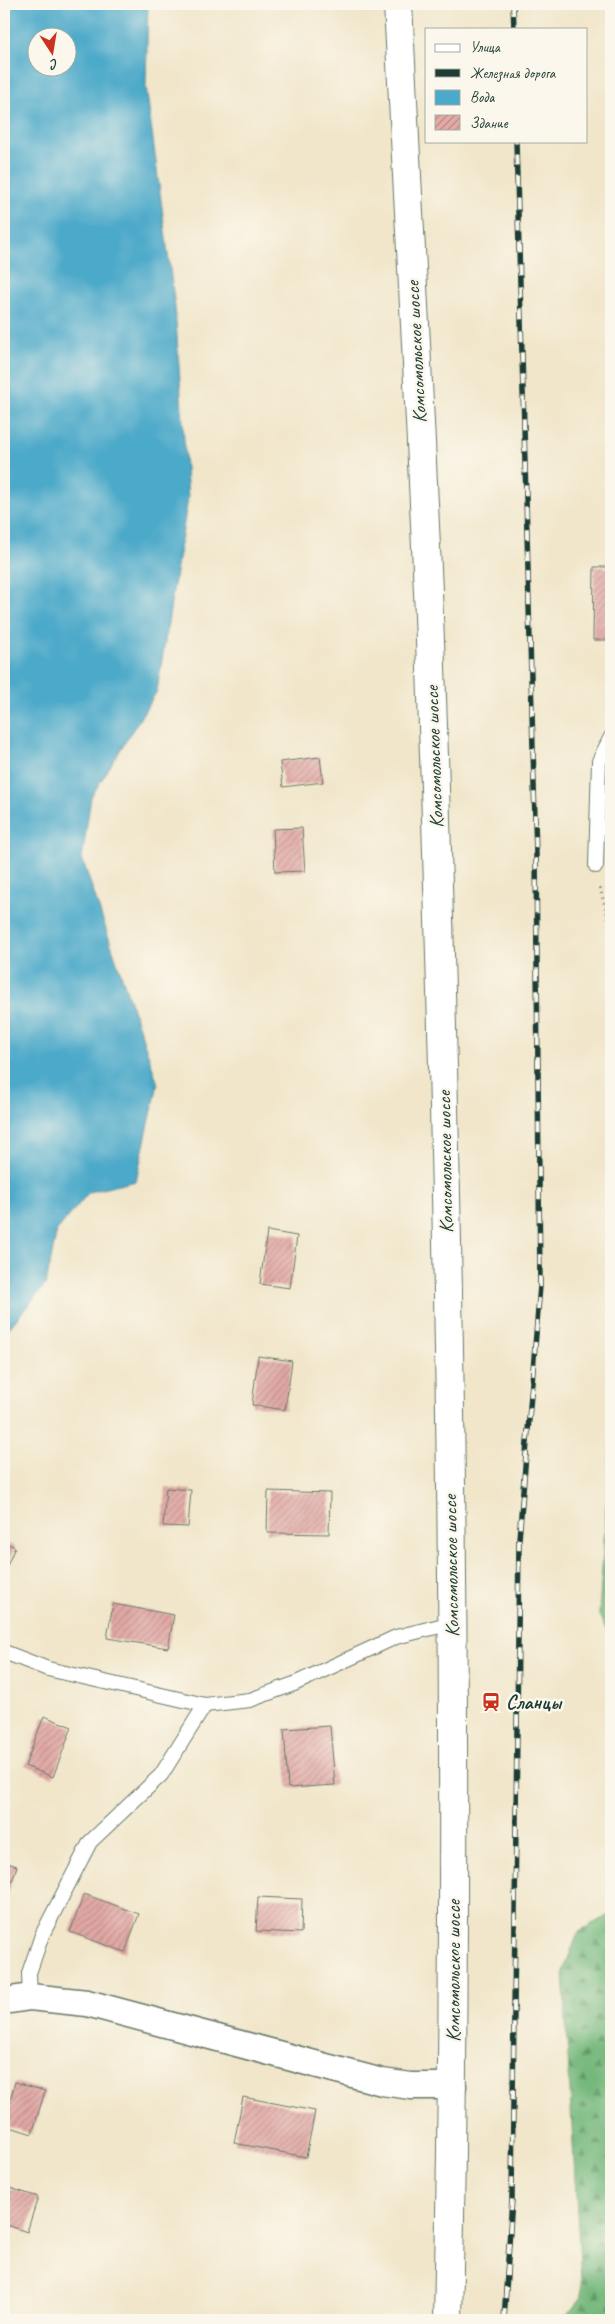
<svg xmlns="http://www.w3.org/2000/svg" width="615" height="2324" font-family="Caveat,sans-serif">
<defs>
<pattern id="forest-firs" width="22" height="20" patternUnits="userSpaceOnUse" patternTransform="scale(1.25)"><rect width="22" height="20" fill="#75b87b"/><path d="M5 1l3.5 6h-7zM16 11l3.5 6h-7z" fill="#5f9766"/></pattern>
<pattern id="building-hatch" width="6" height="6" patternUnits="userSpaceOnUse" patternTransform="scale(1.25)"><rect width="6" height="6" fill="#e2a9a6"/><path d="M-1 1l2-2M0 6l6-6M5 7l2-2" fill="none" stroke="#b78b88"/></pattern>
</defs>
<rect width="100%" height="100%" fill="#fbf7ec"/>
<filter id="ink" filterUnits="userSpaceOnUse"><feTurbulence type="fractalNoise" baseFrequency=".02" numOctaves="2"/><feDisplacementMap in="SourceGraphic" scale="10" xChannelSelector="R" yChannelSelector="G"/><feConvolveMatrix kernelMatrix="1 2 1 2 8 2 1 2 1" color-interpolation-filters="sRGB"/></filter>
<filter id="wash" filterUnits="userSpaceOnUse"><feTurbulence type="fractalNoise" baseFrequency=".0096" numOctaves="4" result="noise"/><feDisplacementMap in="SourceGraphic" scale="20" xChannelSelector="R" yChannelSelector="G"/><feGaussianBlur stdDeviation="1.12" result="paint"/><feColorMatrix in="noise" values="0 0 0 0 0 0 0 0 0 0 0 0 0 0 0 0 0 1.4 0 .05"/><feComposite in="paint" operator="in"/></filter>
<g filter="url(#wash)">
<rect width="100%" height="100%" fill="#f1e6ca"/>
<!-- forest -->
<g fill="url(#forest-firs)" stroke="#4a7a58">
<polygon points="611,1432 611,1639 599,1615"/>
<polygon points="611,1914 611,2320 563,2320 582,2297 563,1971 579,1931"/>
</g>
<!-- water -->
<path fill="#4ba9c9" stroke="#35737e" fill-rule="evenodd" d="M4,4h144l-2,82 29,221 13,191 -31,193 -66,106 -9,61 76,226 -22,97 -47,11 -32,38 -11,54 -42,50zM38,38h30v30h-30z"/>
<g id="blocks">
<!-- building -->
<g fill="url(#building-hatch)">
<polygon points="594,567 611,567 611,640 593,640"/>
<polygon points="320,757 323,782 283,787 280,762"/>
<polygon points="302,828 305,871 275,872 273,829"/>
<polygon points="267,1231 297,1236 290,1288 260,1284"/>
<polygon points="258,1356 292,1361 285,1410 252,1405"/>
<polygon points="166,1488 191,1490 188,1527 163,1526"/>
<polygon points="268,1491 330,1493 329,1534 267,1533"/>
<polygon points="4,1542 15,1547 4,1573"/>
<polygon points="113,1604 174,1615 168,1648 107,1638"/>
<polygon points="44,1716 72,1727 53,1777 25,1766"/>
<polygon points="330,1726 335,1785 288,1788 284,1729"/>
<polygon points="4,1862 17,1866 4,1906"/>
<polygon points="84,1894 139,1914 125,1952 70,1932"/>
<polygon points="258,1897 302,1899 301,1933 256,1931"/>
<polygon points="15,2082 45,2091 32,2134 4,2125"/>
<polygon points="243,2097 315,2111 306,2157 234,2143"/>
<polygon points="4,2186 38,2197 27,2232 4,2224"/>
</g>
</g>
</g>
<g filter="url(#ink)">
<use href="#blocks" fill-opacity="0" stroke="#687868" stroke-width="1"/>
<g fill="none" stroke-linecap="round" stroke-linejoin="round">
<!-- service casing -->
<g stroke="#687868" stroke-width="16">
<g id="service">
<polyline points="596,866 599,761 611,737"/>
<polyline points="4,1652 48,1669 205,1705 250,1700 294,1684 396,1637 452,1623"/>
<polyline points="30,1997 29,1973 42,1935 90,1842 161,1775 205,1705"/>
</g>
</g>
<!-- minor casing -->
<g stroke="#687868" stroke-width="29">
<polyline id="minor" points="4,2001 30,1997 87,2003 382,2082 411,2086 453,2086"/>
</g>
<!-- secondary casing -->
<g stroke="#687868" stroke-width="30">
<path id="secondary" d="M398,4c11,221 25,442 33,663 19,551 29,1102 17,1653"/>
</g>
<!-- path -->
<polyline stroke="#687868" stroke-width="3" stroke-dasharray="1 4" stroke-linecap="butt" points="600,888 611,928"/>
<!-- service -->
<use href="#service" stroke="#fff" stroke-width="14"/>
<!-- minor -->
<use href="#minor" stroke="#fff" stroke-width="26"/>
<!-- secondary -->
<use href="#secondary" stroke="#fff" stroke-width="28"/>
<!-- rail casing -->
<g stroke="#1f3d34" stroke-width="5.5">
<g id="rail">
<polyline points="513,4 514,29"/>
<polyline points="504,2320 512,2199 519,1539 540,1286 536,855 516,141"/>
</g>
</g>
<!-- rail -->
<use href="#rail" stroke="#fbf7ec" stroke-width="4" stroke-dasharray="11" stroke-linecap="butt"/>
</g>
</g>
<!-- icons -->
<defs>
<g id="station-bare" transform="scale(1.5)"><path d="M-3-6H3Q5-6 5-4V2Q5 4 3 4L4.5 6H3L1.5 4h-3L-3 6H-4.5L-3 4Q-5 4-5 2V-4Q-5-6-3-6ZM-3.5-4v3h7v-3ZM-3.5 1v1.5H-2V1ZM2 1v1.5H3.5V1Z" fill="#c8321e" stroke="#fbf7ec" stroke-width="2.5" paint-order="stroke"/></g>
</defs>
<g fill-rule="evenodd">
<use href="#station-bare" x="491" y="1702"/>
</g>
<g text-anchor="middle" dominant-baseline="central" stroke-width="5" stroke-linejoin="round" paint-order="stroke">
<!-- street labels -->
<g font-size="20" fill="#1f3d34" stroke="#fbf7ec">
<text transform="translate(416 352) rotate(-93)">Комсомольское шоссе</text>
<text transform="translate(434 757) rotate(-92)">Комсомольское шоссе</text>
<text transform="translate(445 1162) rotate(-91)">Комсомольское шоссе</text>
<text transform="translate(451 1566) rotate(-91)">Комсомольское шоссе</text>
<text transform="translate(453 1971) rotate(-90)">Комсомольское шоссе</text>
</g>
<!-- poi labels -->
<g font-size="20" font-weight="bold" fill="#1f3d34" stroke="#fbf7ec" text-anchor="start">
<text x="506" y="1702">Сланцы</text>
</g>
</g>
<!-- margin -->
<rect width="615" height="2324" fill="none" stroke="#fbf7ec" stroke-width="20"/>
<!-- legend -->
<rect x="425" y="28" width="162" height="115" fill="#fbf7ec" stroke="#a3ada2"/>
<rect x="435" y="44" width="25" height="8" fill="#ffffff" stroke="#a3ada2"/>
<text x="470" y="52" font-size="15" fill="#1f3d34">Улица</text>
<rect x="435" y="69" width="25" height="8" fill="#1f3d34" stroke="#a3ada2"/>
<text x="470" y="78" font-size="15" fill="#1f3d34">Железная дорога</text>
<rect x="435" y="90" width="25" height="15" fill="#4ba9c9" stroke="#a3ada2"/>
<text x="470" y="102" font-size="15" fill="#1f3d34">Вода</text>
<rect x="435" y="115" width="25" height="15" fill="url(#building-hatch)" stroke="#a3ada2"/>
<text x="470" y="128" font-size="15" fill="#1f3d34">Здание</text>
<!-- north arrow -->
<g transform="translate(52 52) rotate(168)"><circle r="24" fill="#fbf7ec" stroke="#a3ada2"/>
<path d="M0-4L9 19L0 12L-9 19Z" fill="#c8321e"/>
<text y="-8" font-size="14" font-weight="bold" text-anchor="middle" fill="#1f3d34">С</text>
</g>
</svg>
